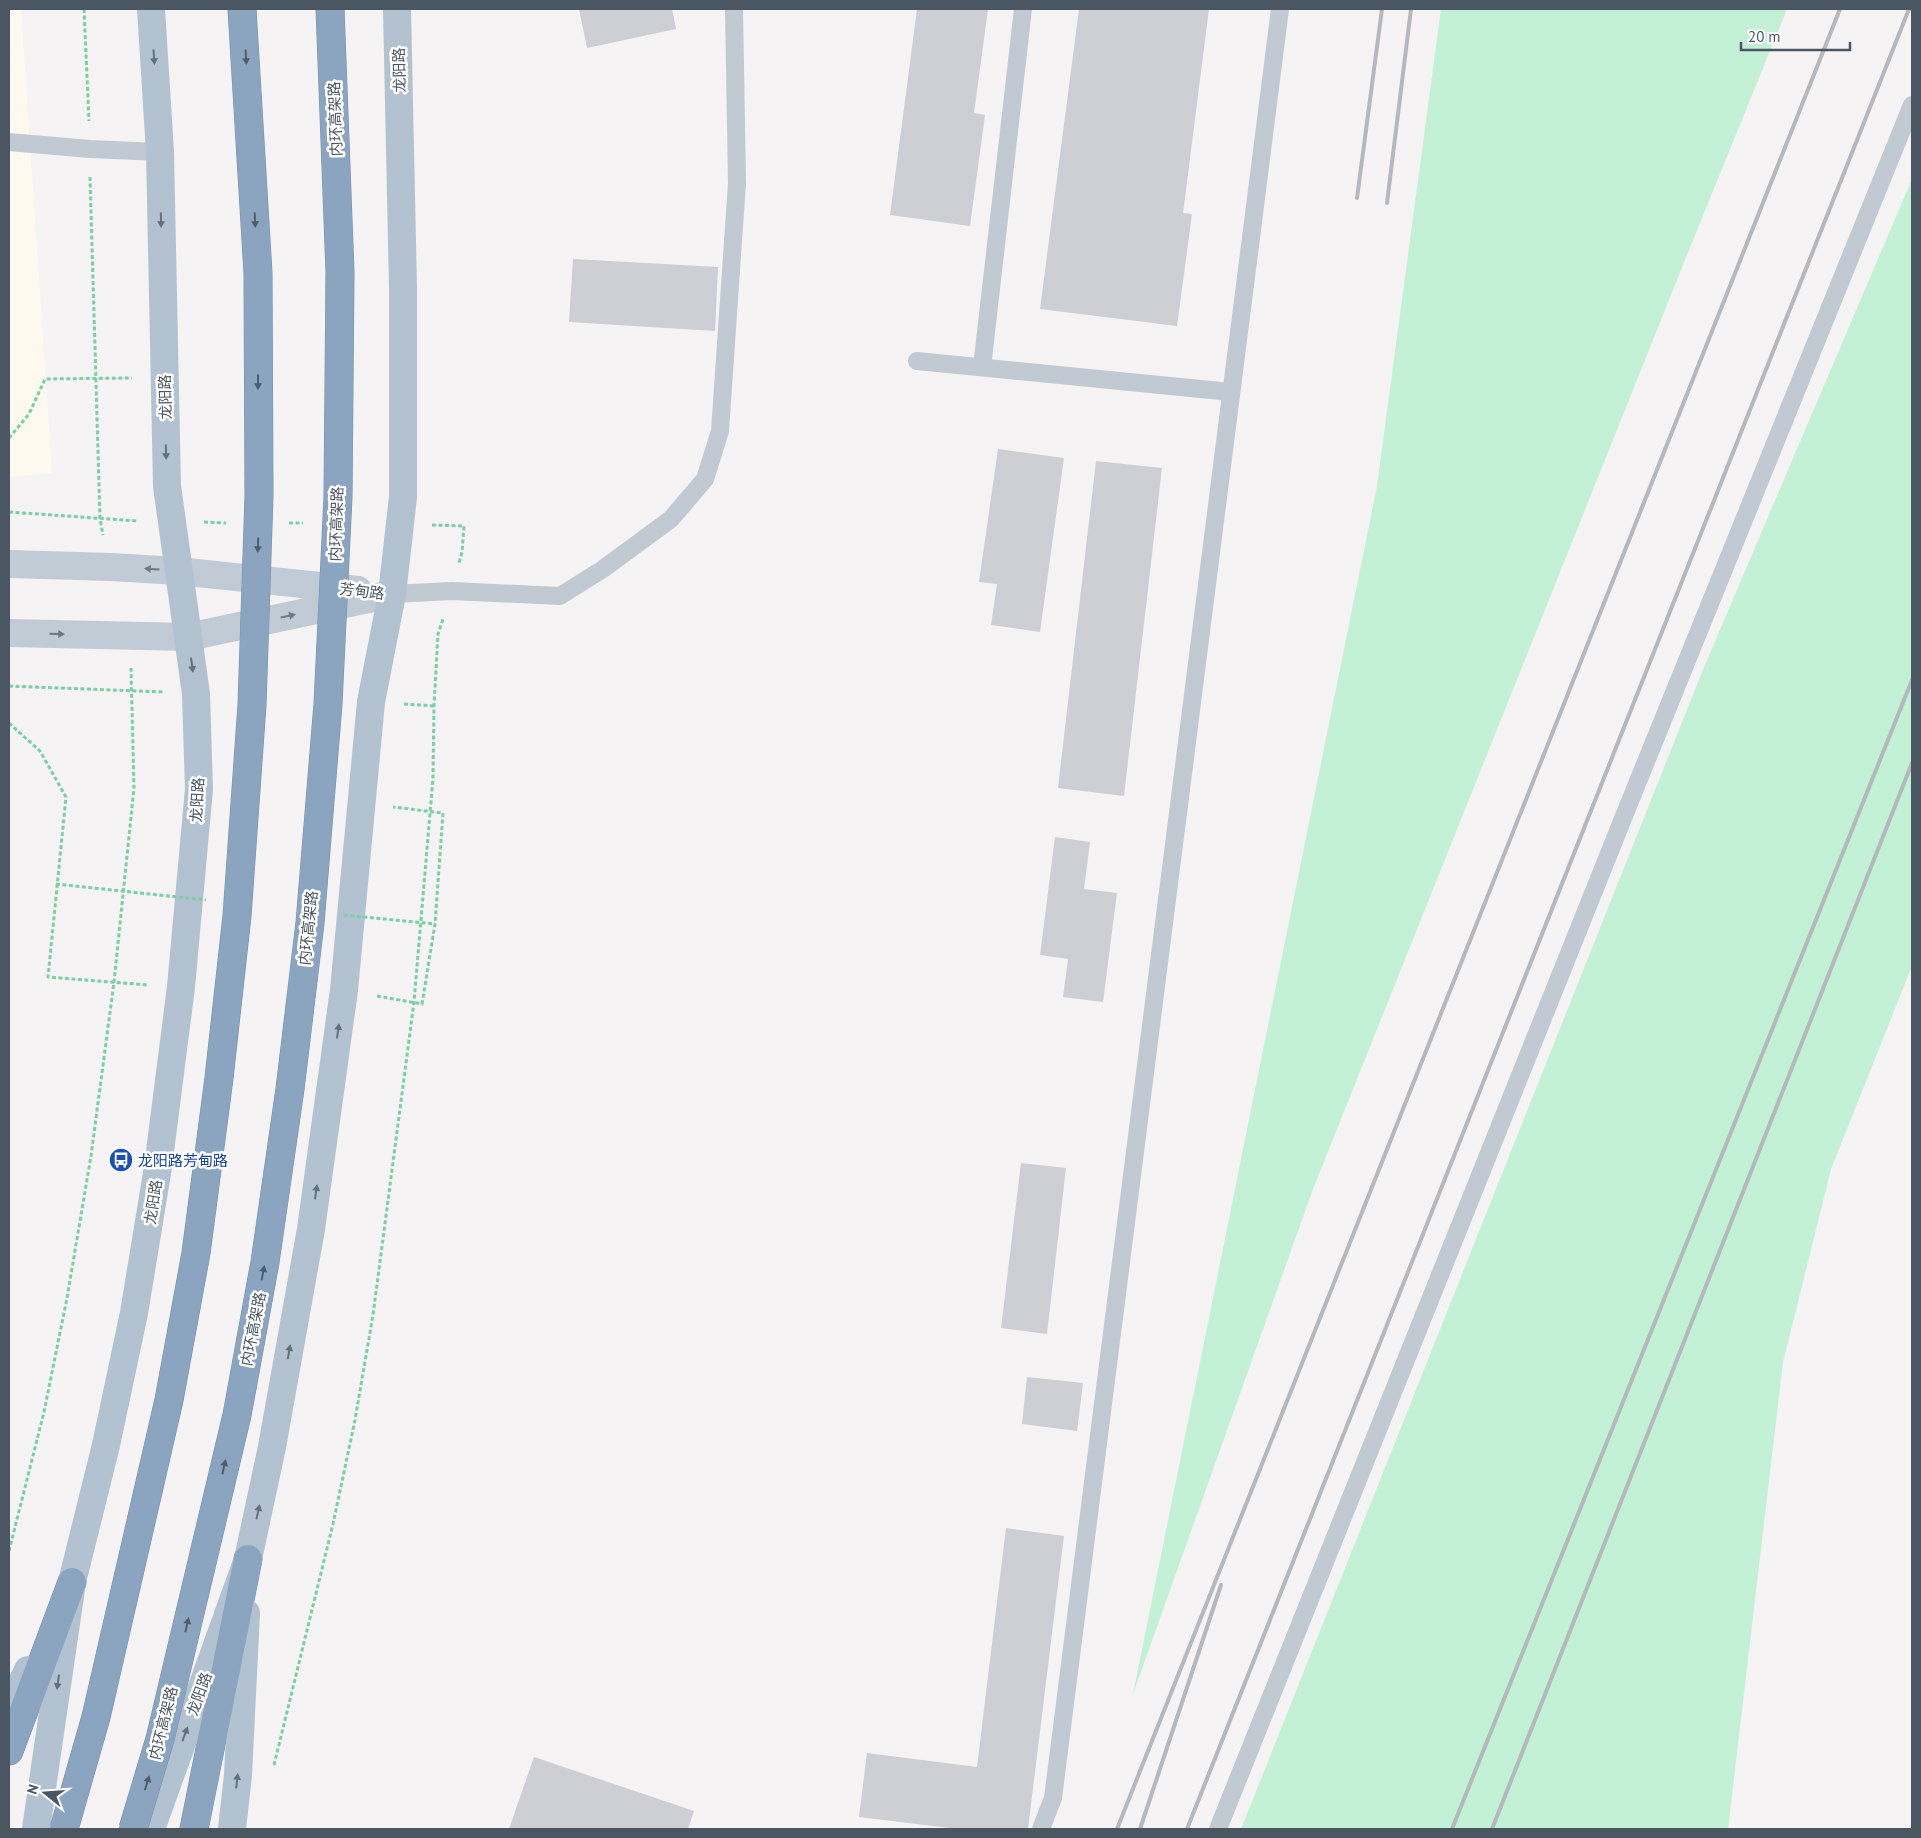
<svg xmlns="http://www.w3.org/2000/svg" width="1921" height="1838" font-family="'PT Sans','Noto Sans SC',sans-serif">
<rect width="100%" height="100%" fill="#f5f3f3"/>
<!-- commercial -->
<polygon fill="#fdf9ef" points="9,9 21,9 52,473 9,477"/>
<!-- green -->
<g fill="#c3f1d5">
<polygon points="1441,9 1787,9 1689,250 1313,1189 1133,1694 1377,486"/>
<polygon points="1912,179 1912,966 1831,1169 1783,1362 1728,1829 1241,1829 1702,672"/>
</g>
<!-- building -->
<g fill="#cdcfd5">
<polygon points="579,9 672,9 676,29 587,48"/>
<polygon points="917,9 988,9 974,113 985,115 970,226 890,215"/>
<polygon points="1079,9 1209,9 1183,213 1192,214 1177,326 1040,309"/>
<polygon points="573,259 718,267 715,331 569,322"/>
<polygon points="998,449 1064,458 1040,632 991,625 997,584 979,582"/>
<polygon points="1096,461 1162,468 1124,796 1058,788"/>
<polygon points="1055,837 1090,842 1084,889 1117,893 1103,1002 1063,997 1068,959 1040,955"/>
<polygon points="1021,1163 1066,1168 1047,1334 1001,1328"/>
<polygon points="1027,1377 1083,1383 1077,1431 1022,1424"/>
<polygon points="1006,1528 1064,1536 1028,1829 958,1829 859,1817 867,1753 977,1767"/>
<polygon points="534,1757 694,1811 688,1829 509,1829"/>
</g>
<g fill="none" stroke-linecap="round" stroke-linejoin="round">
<!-- highway casing -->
<g stroke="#7690ad" stroke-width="29">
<g id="highway">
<polyline points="9,1751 72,1582"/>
<polyline points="194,1829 248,1559"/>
</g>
</g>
<!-- path -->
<g stroke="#7ad0a6" stroke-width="3" stroke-dasharray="4 2.5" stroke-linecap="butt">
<polyline points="84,9 89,121"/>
<polyline points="90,177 100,519 103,535"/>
<polyline points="9,438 29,414 45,379 132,378"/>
<polyline points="9,512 138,521"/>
<polyline points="204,522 226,523"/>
<polyline points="289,523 303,523"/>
<polyline points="432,525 464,526 462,552 459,563"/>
<polyline points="9,686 163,692"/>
<polyline points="404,704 434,706"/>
<polyline points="9,723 40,751 66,797 48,977 148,985"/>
<polyline points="377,996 422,1004 435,924 443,813 393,807"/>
<polyline points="9,1551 44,1412 67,1298 91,1156 114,982 134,788 131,668"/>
<polyline points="274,1765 333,1524 355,1420 373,1315 414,1002 433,778 434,706 438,634 443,619"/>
</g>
<!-- lane -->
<g stroke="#c1cad2" stroke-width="18">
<polyline points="9,142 90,149 160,152"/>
<polyline points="917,361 1231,392"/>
<polyline points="982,367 1023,9"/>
<polyline points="392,594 452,591 560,596 603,569 671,519 705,479 720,431 737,183 734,9"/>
<polyline points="1041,1829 1053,1798 1280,9"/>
<polyline points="1218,1829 1626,811 1912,105"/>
</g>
<!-- secondary -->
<g stroke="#c1cbd6" stroke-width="28">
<polyline points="9,564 111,567 178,571 358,590"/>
<polyline points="9,633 188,637 392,594"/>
</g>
<!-- primary -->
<g stroke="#b3c2d1" stroke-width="28">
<polyline points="9,1710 28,1670"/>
<polyline points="36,1829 72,1582 106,1445 134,1313 158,1167 181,987 199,789 196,694 167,486 160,152 151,9"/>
<polyline points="151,1829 248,1559 272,1447 311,1229 344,990 371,702 392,594 403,497 403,288 397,9"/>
<polyline points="232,1829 238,1775 246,1613"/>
</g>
<!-- highway -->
<use href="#highway" stroke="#8ba5c1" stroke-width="28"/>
<!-- rail -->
<g stroke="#b5b8bd" stroke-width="4">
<polyline points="1357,198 1382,9"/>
<polyline points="1387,203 1411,9"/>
<polyline points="1117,1829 1840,9"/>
<polyline points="1140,1829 1221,1585"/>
<polyline points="1187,1829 1909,9"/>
<polyline points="1452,1829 1912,680"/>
<polyline points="1492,1829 1912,763"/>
</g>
<!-- highway-bridge casing -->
<g stroke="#7690ad" stroke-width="29" stroke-linecap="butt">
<g id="highway-bridge">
<polyline points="64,1829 96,1717 169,1400 196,1253 219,1078 237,916 252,705 259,496 258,273 242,9"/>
<polyline points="133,1829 160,1739 237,1415 265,1262 290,1089 310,923 328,704 338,497 340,272 330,9"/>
</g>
</g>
<!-- path-bridge -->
<g stroke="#7ad0a6" stroke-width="3" stroke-dasharray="4 2.5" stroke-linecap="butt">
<polyline points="56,884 206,900"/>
<polyline points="344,915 435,924"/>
</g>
<!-- highway-bridge -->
<use href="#highway-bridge" stroke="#8ba5c1" stroke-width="28"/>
</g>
<!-- one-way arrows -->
<defs><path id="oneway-solid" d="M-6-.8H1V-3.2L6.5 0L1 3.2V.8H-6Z" transform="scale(1.25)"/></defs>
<g fill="#64717d">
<use href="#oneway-solid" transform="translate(154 57) rotate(86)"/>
<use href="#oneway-solid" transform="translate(161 220) rotate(89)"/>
<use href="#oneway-solid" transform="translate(166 452) rotate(89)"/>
<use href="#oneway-solid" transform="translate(192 665) rotate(82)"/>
<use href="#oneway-solid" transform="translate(338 1031) rotate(-82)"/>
<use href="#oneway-solid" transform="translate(316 1192) rotate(-82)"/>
<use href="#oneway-solid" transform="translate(289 1352) rotate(-80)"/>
<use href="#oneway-solid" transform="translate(258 1512) rotate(-78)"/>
<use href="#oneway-solid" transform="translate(58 1682) rotate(98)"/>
<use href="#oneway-solid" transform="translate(185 1734) rotate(-70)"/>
<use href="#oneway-solid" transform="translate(237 1781) rotate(-84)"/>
</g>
<g fill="#505e6b">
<use href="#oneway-solid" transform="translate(246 57) rotate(87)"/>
<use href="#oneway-solid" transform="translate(255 220) rotate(87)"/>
<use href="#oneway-solid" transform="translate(258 382) rotate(90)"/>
<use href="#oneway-solid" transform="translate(258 545) rotate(92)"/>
<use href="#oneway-solid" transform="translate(263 1273) rotate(-79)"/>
<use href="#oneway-solid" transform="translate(224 1467) rotate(-77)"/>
<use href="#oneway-solid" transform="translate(187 1625) rotate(-77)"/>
<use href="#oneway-solid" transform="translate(147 1783) rotate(-73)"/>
</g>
<g fill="#6e7984">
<use href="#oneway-solid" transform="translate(152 569) rotate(-176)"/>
<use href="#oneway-solid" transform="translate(288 616) rotate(-12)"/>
<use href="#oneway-solid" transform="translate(57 634) rotate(1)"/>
</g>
<!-- icons -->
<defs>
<g id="bus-disc" transform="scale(1.25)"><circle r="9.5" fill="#1a4fb4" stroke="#fff"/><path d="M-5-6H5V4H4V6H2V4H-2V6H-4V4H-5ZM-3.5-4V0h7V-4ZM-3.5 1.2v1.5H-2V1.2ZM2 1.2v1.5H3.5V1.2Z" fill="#fff"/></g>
</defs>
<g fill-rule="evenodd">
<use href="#bus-disc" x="121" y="1160"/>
</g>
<g text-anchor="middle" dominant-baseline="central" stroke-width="5" stroke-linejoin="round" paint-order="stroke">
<!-- street labels -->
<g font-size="15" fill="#4a5661" stroke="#fff">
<text transform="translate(399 70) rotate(-91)">龙阳路</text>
<text transform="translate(335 119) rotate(-92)">内环高架路</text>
<text transform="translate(165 397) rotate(-91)">龙阳路</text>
<text transform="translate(336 524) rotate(-88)">内环高架路</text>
<text transform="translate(362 591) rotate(7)">芳甸路</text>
<text transform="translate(197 800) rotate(-87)">龙阳路</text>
<text transform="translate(308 928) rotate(-84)">内环高架路</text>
<text transform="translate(153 1202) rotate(-81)">龙阳路</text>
<text transform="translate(253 1329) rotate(-79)">内环高架路</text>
<text transform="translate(199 1694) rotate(-70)">龙阳路</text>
<text transform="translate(163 1723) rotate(-76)">内环高架路</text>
</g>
<!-- transit labels -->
<g font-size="15" fill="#164399" stroke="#fff" text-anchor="start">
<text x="138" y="1160">龙阳路芳甸路</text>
</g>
</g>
<!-- border -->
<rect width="1921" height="1838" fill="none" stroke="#4a5661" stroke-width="20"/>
<!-- north arrow -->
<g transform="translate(45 1793) rotate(287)" stroke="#ffffff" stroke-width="4" paint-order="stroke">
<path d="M0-4L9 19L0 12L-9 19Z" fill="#4a5661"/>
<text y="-8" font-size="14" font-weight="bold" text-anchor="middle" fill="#4a5661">N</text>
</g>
<!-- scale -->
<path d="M1741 42v8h109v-8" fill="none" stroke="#4a5661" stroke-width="2.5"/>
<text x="1748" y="42" font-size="15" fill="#4a5661" stroke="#ffffff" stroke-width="4" paint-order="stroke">20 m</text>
</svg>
